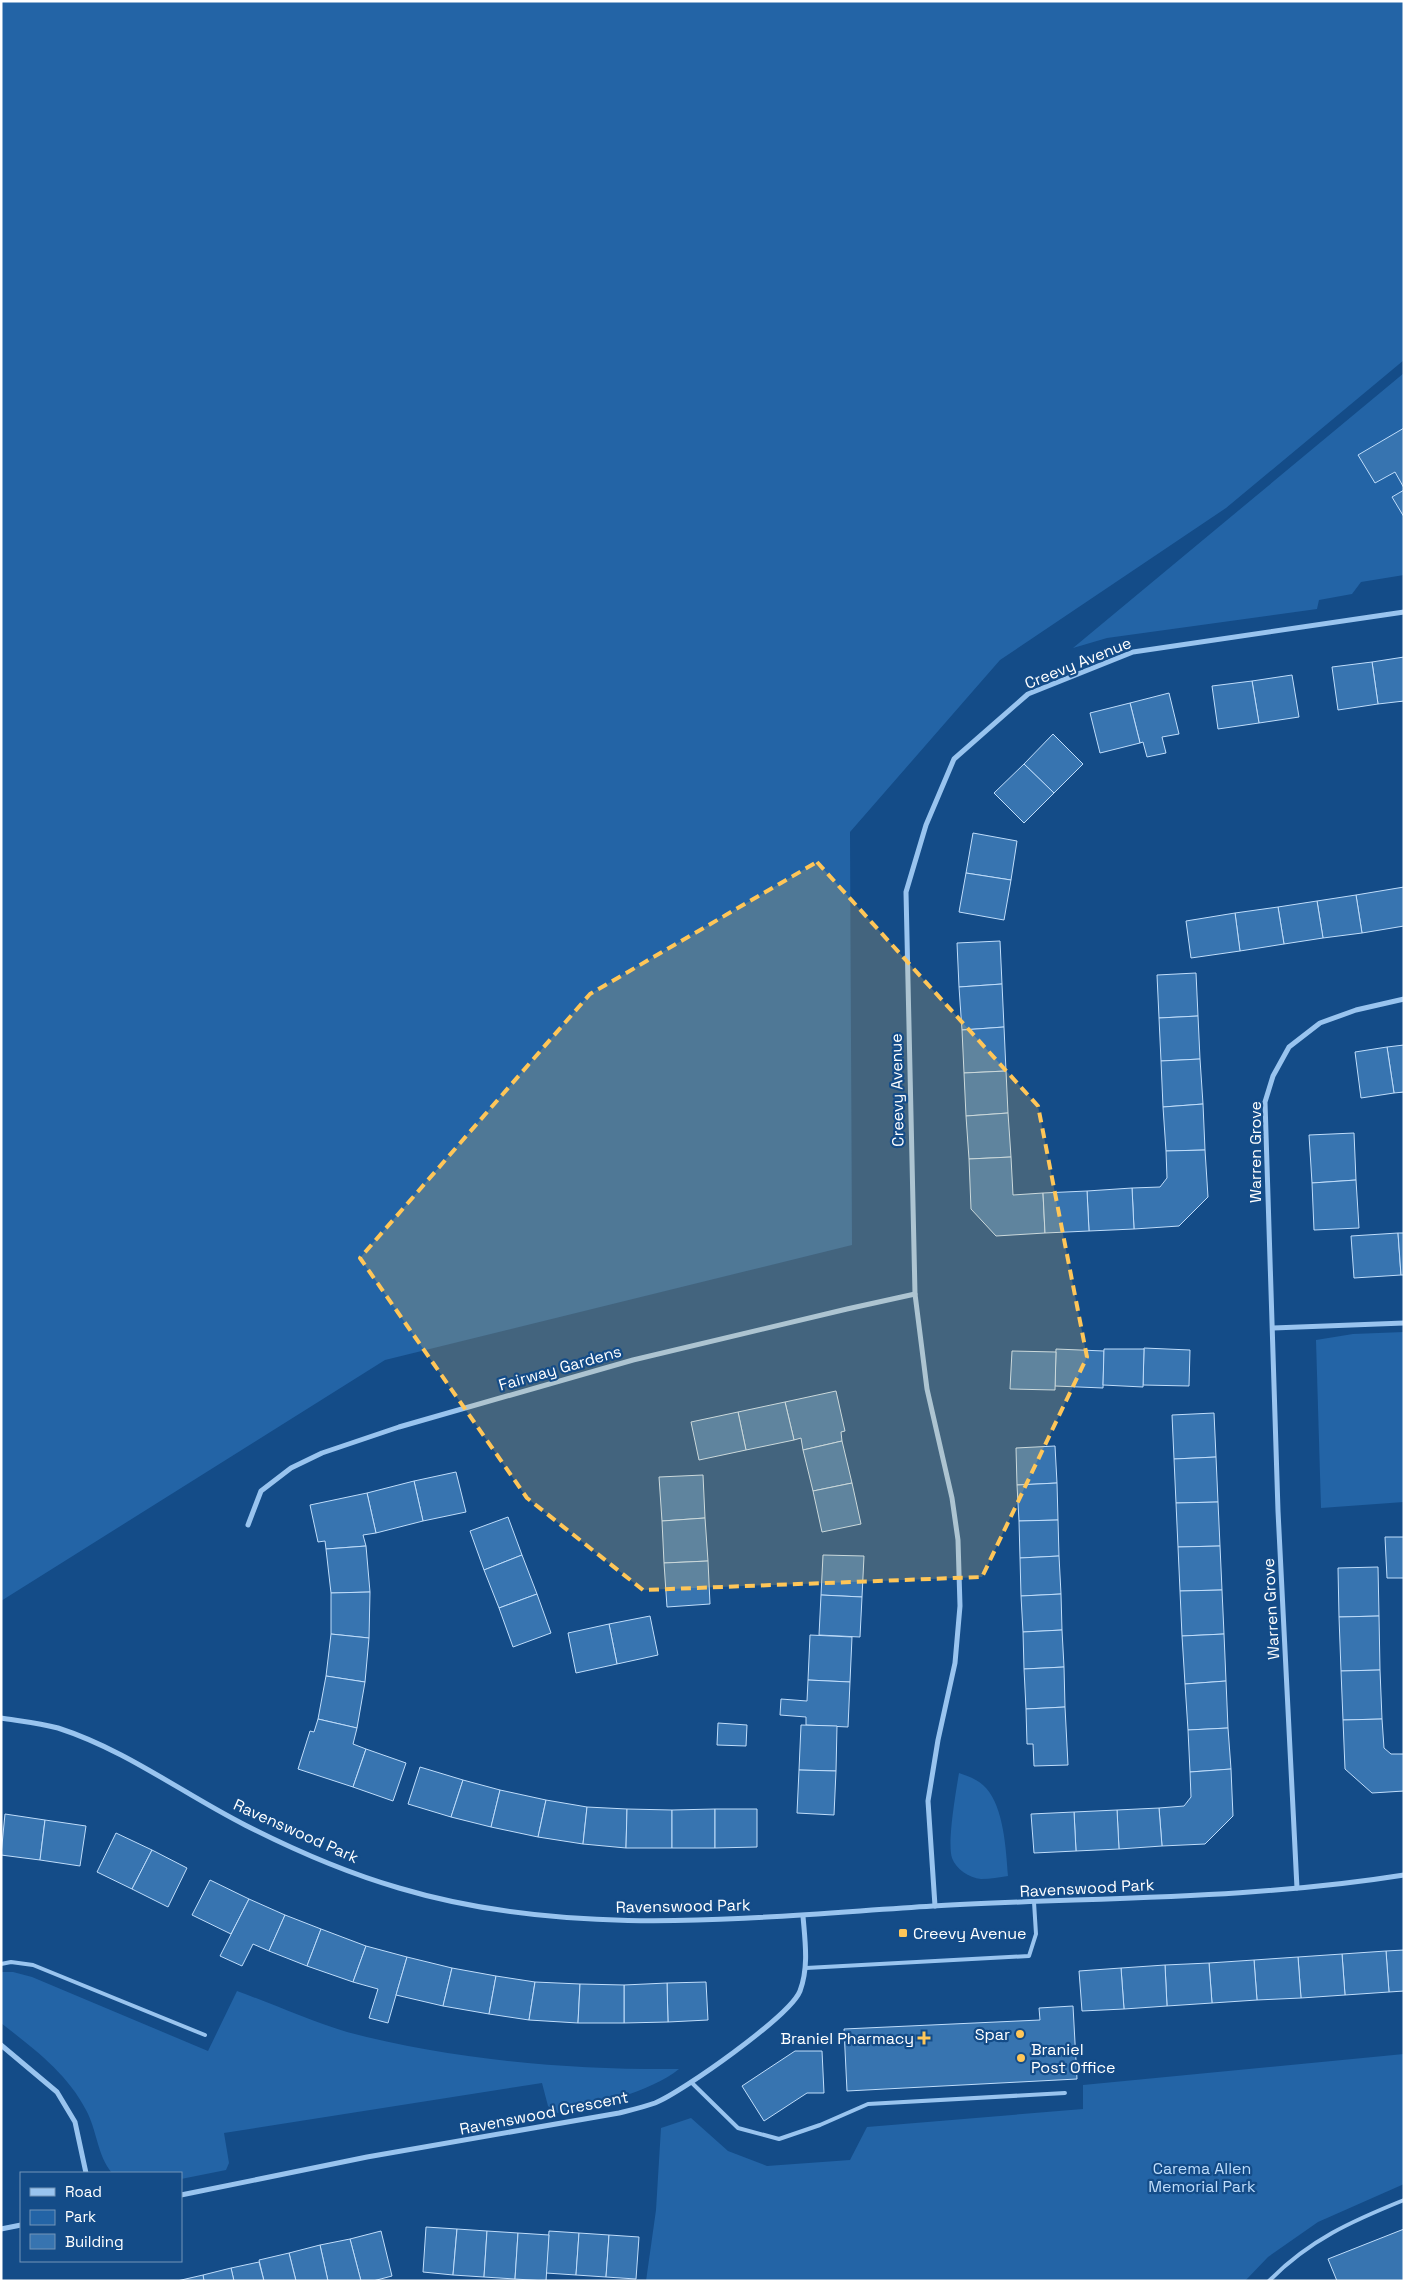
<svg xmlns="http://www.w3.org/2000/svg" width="1405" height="2282" font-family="'Space Grotesk',sans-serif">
<rect width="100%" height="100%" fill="#144c88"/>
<!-- green -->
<g fill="#2364a6">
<polygon points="1,1 1404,1 1404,360 1226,508 1000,660 850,832 852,1245 385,1360 1,1601"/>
<polygon points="1404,373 1404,575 1361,582 1352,594 1319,600 1317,609 1107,638 1073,648"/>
<polygon points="1404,1332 1404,1502 1321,1508 1316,1340 1353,1334"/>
<path d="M959,1773c9,3 20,7 27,15 18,20 20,62 22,88 -8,1 -18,3 -27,3 -12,-1 -25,-10 -29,-21 -5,-15 4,-67 7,-85z"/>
<path d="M1,1972h12l19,5 176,74 29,-60c36,13 73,30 110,41 105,28 224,38 332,37 -28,23 -87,37 -122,44l-9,-7 -6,-23 -318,50 5,30 -3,7 -45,9v-6h-69c-15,-18 -15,-43 -26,-63 -19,-37 -53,-62 -85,-87z"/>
<polygon points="1404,2054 1404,2184 1318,2222 1268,2257 1245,2281 646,2281 656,2210 661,2128 691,2118 728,2151 767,2166 850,2160 867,2127 1083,2109 1083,2085"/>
</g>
<!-- building -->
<g fill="#3774b0" stroke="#bfddfb">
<polygon points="1404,428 1404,488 1395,472 1375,483 1358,455"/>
<polygon points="1404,490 1404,517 1392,497"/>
<polygon points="1404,657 1404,701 1378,704 1372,662"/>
<polygon points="1372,662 1378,704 1338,710 1332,667"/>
<polygon points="1292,675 1299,717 1259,723 1252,681"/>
<polygon points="1252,681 1259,723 1218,729 1212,686"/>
<polygon points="1169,693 1179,734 1162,737 1166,753 1147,757 1143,742 1140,743 1130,703"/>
<polygon points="1130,703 1140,743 1100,753 1090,713"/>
<polygon points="1053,734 1083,764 1054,793 1024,764"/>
<polygon points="1024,764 1054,793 1024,823 994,793"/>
<polygon points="973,833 1017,841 1011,880 966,873"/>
<polygon points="966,873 1011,880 1004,920 959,912"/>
<polygon points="1404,887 1404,926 1362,933 1356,895"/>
<polygon points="1356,895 1362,933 1323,938 1317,901"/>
<polygon points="1317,901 1323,938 1284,944 1278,907"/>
<polygon points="1278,907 1284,944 1240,951 1235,913"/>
<polygon points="1235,913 1240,951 1191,958 1186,921"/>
<polygon points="1000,941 1002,984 959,987 957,943"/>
<polygon points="1196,973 1198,1016 1159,1018 1157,975"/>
<polygon points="1002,984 1004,1027 962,1030 959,987"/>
<polygon points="1198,1016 1200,1059 1161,1061 1159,1018"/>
<polygon points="1004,1027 1006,1071 964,1073 962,1030"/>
<polygon points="1404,1045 1404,1092 1394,1093 1387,1047"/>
<polygon points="1387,1047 1394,1093 1361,1098 1355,1052"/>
<polygon points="1200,1059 1203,1104 1163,1107 1161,1061"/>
<polygon points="1006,1071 1008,1113 966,1116 964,1073"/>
<polygon points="1203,1104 1205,1150 1166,1151 1163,1107"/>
<polygon points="1008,1113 1011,1157 969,1159 966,1116"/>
<polygon points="1354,1133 1356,1180 1312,1183 1309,1135"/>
<polygon points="1205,1150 1208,1197 1179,1226 1134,1229 1132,1188 1160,1187 1167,1178 1166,1151"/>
<polygon points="1011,1157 1013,1195 1043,1193 1045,1233 996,1236 971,1209 969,1159"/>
<polygon points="1356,1180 1359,1228 1314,1230 1312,1183"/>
<polygon points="1132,1188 1134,1229 1089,1231 1087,1191"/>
<polygon points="1087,1191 1089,1231 1045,1233 1043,1193"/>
<polygon points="1398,1233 1401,1275 1354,1278 1351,1236"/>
<polygon points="1398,1233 1404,1233 1404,1275 1401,1275"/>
<polygon points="1144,1348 1190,1350 1189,1386 1143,1385"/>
<polygon points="1056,1349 1104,1351 1103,1388 1055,1386"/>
<polygon points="1104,1349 1144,1349 1143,1387 1103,1385"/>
<polygon points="1012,1351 1056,1352 1055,1390 1010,1389"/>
<polygon points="836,1391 845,1431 841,1432 842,1441 803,1450 801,1438 794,1440 785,1402"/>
<polygon points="785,1402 794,1440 746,1450 738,1412"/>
<polygon points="738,1412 746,1450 699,1460 691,1422"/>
<polygon points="1214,1413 1216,1457 1174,1459 1172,1415"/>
<polygon points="842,1441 852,1483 813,1491 803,1450"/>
<polygon points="1055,1446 1057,1483 1017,1485 1016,1448"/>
<polygon points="1216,1457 1218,1502 1176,1503 1174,1459"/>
<polygon points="456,1472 466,1512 423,1521 414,1481"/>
<polygon points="703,1475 705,1518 662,1521 659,1477"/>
<polygon points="414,1481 423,1521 376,1533 367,1493"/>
<polygon points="852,1483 861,1524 822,1532 813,1491"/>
<polygon points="1057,1483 1058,1520 1019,1521 1017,1485"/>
<polygon points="367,1493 376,1533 363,1535 366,1546 326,1549 325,1541 318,1542 310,1505"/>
<polygon points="1218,1502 1220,1546 1178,1547 1176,1503"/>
<polygon points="508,1517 522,1555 484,1570 470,1531"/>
<polygon points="705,1518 708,1561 664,1563 662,1521"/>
<polygon points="1058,1520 1059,1556 1020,1558 1019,1521"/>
<polygon points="1385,1537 1404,1537 1404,1578 1387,1578"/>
<polygon points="366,1546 370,1592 331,1593 326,1549"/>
<polygon points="1220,1546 1222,1590 1180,1591 1178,1547"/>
<polygon points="522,1555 537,1594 499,1608 484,1570"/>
<polygon points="823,1555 864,1556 862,1597 821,1595"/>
<polygon points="1059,1556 1061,1594 1021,1596 1020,1558"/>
<polygon points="708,1561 710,1604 667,1607 664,1563"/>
<polygon points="1378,1567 1379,1616 1339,1617 1338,1568"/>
<polygon points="1222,1590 1224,1634 1182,1636 1180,1591"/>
<polygon points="370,1592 369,1638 331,1634 331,1593"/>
<polygon points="537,1594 551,1633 513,1647 499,1608"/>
<polygon points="1061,1594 1062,1630 1023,1632 1021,1596"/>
<polygon points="821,1595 862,1597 860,1637 819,1635"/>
<polygon points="650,1616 658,1655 617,1664 609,1624"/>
<polygon points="1379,1616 1380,1670 1341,1671 1339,1617"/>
<polygon points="609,1624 617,1664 576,1673 568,1633"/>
<polygon points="1062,1630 1064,1667 1024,1669 1023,1632"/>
<polygon points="331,1634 369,1638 365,1682 326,1676"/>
<polygon points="1224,1634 1226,1681 1185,1684 1182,1636"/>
<polygon points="810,1635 852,1637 850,1682 808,1680"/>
<polygon points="1064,1667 1065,1707 1026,1709 1024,1669"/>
<polygon points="1380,1670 1382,1719 1343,1720 1341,1671"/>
<polygon points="326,1676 365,1682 357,1728 318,1719"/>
<polygon points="808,1680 850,1682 848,1727 806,1725 806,1717 780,1715 781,1699 807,1701"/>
<polygon points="1226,1681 1228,1728 1188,1730 1185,1684"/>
<polygon points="1065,1707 1068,1765 1034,1766 1033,1744 1027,1744 1026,1709"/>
<polygon points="318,1719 357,1728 353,1744 366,1749 353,1787 298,1769 310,1731 314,1732"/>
<polygon points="1382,1719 1384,1748 1391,1754 1404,1754 1404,1791 1372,1793 1345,1769 1343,1720"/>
<polygon points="718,1723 747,1725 746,1746 717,1745"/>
<polygon points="801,1725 837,1726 836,1771 799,1770"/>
<polygon points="1228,1728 1231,1769 1190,1772 1188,1730"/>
<polygon points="366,1749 406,1763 393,1801 353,1787"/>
<polygon points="420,1767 463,1780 451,1817 408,1804"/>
<polygon points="1231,1769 1233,1816 1205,1844 1162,1846 1159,1808 1184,1806 1191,1797 1190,1772"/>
<polygon points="799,1770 836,1771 834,1815 797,1813"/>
<polygon points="463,1780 500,1790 491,1827 451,1817"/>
<polygon points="500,1790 546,1800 538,1837 491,1827"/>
<polygon points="546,1800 587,1807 583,1844 538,1837"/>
<polygon points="587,1807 627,1809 626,1848 583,1844"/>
<polygon points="1159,1808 1162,1846 1119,1849 1117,1810"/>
<polygon points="627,1809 672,1810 672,1848 626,1848"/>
<polygon points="715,1809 715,1848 672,1848 672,1810"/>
<polygon points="715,1809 757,1809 757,1847 715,1848"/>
<polygon points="1117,1810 1119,1849 1076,1851 1074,1812"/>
<polygon points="1074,1812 1076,1851 1034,1853 1031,1814"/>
<polygon points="5,1814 45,1820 40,1860 1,1855"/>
<polygon points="45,1820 86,1826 80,1866 40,1860"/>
<polygon points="116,1833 152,1850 132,1889 97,1872"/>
<polygon points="152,1850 187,1868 168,1907 132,1889"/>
<polygon points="210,1880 249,1899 231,1934 192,1915"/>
<polygon points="249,1899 285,1915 269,1951 253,1944 242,1966 220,1956"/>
<polygon points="285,1915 321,1929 307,1966 269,1951"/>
<polygon points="321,1929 366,1946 353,1982 307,1966"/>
<polygon points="366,1946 407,1957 388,2023 369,2018 378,1989 353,1982"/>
<polygon points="1404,1950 1404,1991 1389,1992 1386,1951"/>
<polygon points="1386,1951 1389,1992 1345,1995 1342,1954"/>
<polygon points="1342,1954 1345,1995 1301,1998 1298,1957"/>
<polygon points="407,1957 452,1968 443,2006 396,1995"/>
<polygon points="1298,1957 1301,1998 1257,2000 1254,1960"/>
<polygon points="1254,1960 1257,2000 1212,2003 1209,1963"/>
<polygon points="1209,1963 1212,2003 1167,2006 1165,1965"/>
<polygon points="1165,1965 1167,2006 1124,2009 1121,1968"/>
<polygon points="452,1968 496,1976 489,2014 443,2006"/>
<polygon points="1121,1968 1124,2009 1082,2011 1079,1971"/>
<polygon points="496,1976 535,1982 529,2020 489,2014"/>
<polygon points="535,1982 580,1984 578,2023 529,2020"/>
<polygon points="706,1982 708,2020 668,2022 667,1983"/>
<polygon points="667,1983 668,2022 624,2023 624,1985"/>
<polygon points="580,1984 624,1985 624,2023 578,2023"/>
<polygon points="1073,2006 1077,2079 847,2091 844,2029 1040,2020 1039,2008"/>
<polygon points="795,2051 822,2051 824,2093 807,2093 764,2121 742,2086"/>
<polygon points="426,2227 457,2229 453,2275 423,2272"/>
<polygon points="457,2229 487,2231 484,2277 453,2275"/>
<polygon points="1404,2229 1404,2281 1337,2281 1328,2259"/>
<polygon points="381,2231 392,2276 373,2281 361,2281 350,2239"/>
<polygon points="487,2231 518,2233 515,2279 484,2277"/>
<polygon points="549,2231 579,2233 576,2275 546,2273"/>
<polygon points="518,2233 549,2235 546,2281 515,2279"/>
<polygon points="579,2233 609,2235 606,2277 576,2275"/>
<polygon points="609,2235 639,2237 636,2279 606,2277"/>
<polygon points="350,2239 361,2281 328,2281 320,2245"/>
<polygon points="320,2245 328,2281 296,2281 289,2253"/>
<polygon points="289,2253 296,2281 264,2281 259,2260"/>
<polygon points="259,2262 264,2281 234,2281 231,2268"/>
<polygon points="231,2268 234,2281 204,2281 203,2275"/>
<polygon points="203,2275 204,2281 177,2281"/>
</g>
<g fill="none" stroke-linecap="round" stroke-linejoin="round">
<!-- service -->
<g stroke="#99c4ef" stroke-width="4">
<polyline points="1,1964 11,1962 33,1965 205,2035"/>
<polyline points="806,1968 1029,1956 1036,1934 1034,1902"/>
<polyline points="692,2083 738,2128 779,2139 820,2125 868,2104 1065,2093"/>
<path d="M1269,2281c40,-41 83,-60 135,-81"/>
</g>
<!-- minor -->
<g stroke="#99c4ef" stroke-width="5">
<polyline points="1273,1328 1404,1323"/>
<polyline points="248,1525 261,1491 291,1468 322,1453 399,1427 633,1360 847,1309 915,1294"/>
<path d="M1,1718c19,3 39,5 57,10 68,22 124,65 187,97 49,25 102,48 154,63 174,52 356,29 534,18 157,-9 315,-6 471,-31"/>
<polyline points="1297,1888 1278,1511 1265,1102 1273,1076 1289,1047 1320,1023 1356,1010 1404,999"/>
<polyline points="935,1906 928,1801 938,1740 955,1663 960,1606 958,1540 952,1498 927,1389 915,1294 906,892 926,825 954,759 1028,694 1133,652 1404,612"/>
<polyline points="1,2045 57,2092 75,2122 86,2173"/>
<path d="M181,2195l186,-38 252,-44c12,-3 25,-6 36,-10 27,-11 135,-87 145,-112 9,-24 5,-50 3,-75"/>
<polyline points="1,2229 21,2225"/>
</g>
</g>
<!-- marked area -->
<path fill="#ffc658" fill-opacity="0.2" stroke="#ffc658" stroke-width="4" stroke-dasharray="10 6" stroke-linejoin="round" d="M817,862l221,244 49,251 -105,220 -339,13 -116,-92 -167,-240 230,-264z"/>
<!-- markers -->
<g fill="#ffc658" stroke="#144c88" stroke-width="2">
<rect x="898" y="1928" width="10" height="10" rx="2.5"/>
<circle cx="1020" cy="2034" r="5"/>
<path d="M921.5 2030.5h5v5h5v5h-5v5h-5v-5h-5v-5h5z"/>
<circle cx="1021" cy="2058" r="5"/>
</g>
<g text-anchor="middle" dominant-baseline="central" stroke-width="4.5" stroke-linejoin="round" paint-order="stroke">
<!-- street labels -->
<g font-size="16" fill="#fff" stroke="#144c88">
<text transform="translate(1078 663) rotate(-22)">Creevy Avenue</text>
<text transform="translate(897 1090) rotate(-91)">Creevy Avenue</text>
<text transform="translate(1255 1152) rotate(-90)">Warren Grove</text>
<text transform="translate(560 1368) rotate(-16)">Fairway Gardens</text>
<text transform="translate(1271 1609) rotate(-93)">Warren Grove</text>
<text transform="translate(296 1831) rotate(24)">Ravenswood Park</text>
<text transform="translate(1087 1888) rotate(-3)">Ravenswood Park</text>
<text transform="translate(683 1906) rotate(-1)">Ravenswood Park</text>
<text transform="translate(544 2113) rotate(-11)">Ravenswood Crescent</text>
</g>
<!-- poi labels -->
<g font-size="16" fill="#fff" stroke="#144c88" text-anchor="start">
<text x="913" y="1933">Creevy Avenue</text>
<text x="1010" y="2034" text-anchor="end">Spar</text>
<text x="914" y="2038" text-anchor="end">Braniel Pharmacy</text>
<text x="1031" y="2049">Braniel<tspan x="1031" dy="18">Post Office</tspan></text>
</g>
<!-- park labels -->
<g font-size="16" fill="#bfddfb" stroke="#144c88">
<text x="1202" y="2168">Carema Allen<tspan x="1202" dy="18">Memorial Park</tspan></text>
</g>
</g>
<!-- border -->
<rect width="1405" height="2282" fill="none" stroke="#ffffff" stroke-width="5"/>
<!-- legend -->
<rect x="20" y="2172" width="162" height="90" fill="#144c88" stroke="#7294b8"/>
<rect x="30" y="2188" width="25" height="8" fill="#99c4ef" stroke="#7294b8"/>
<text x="65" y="2197" font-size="15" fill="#ffffff">Road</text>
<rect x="30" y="2210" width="25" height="15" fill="#2364a6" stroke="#7294b8"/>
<text x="65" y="2222" font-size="15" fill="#ffffff">Park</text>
<rect x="30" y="2234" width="25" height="15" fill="#3774b0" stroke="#7294b8"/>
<text x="65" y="2247" font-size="15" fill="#ffffff">Building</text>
</svg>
